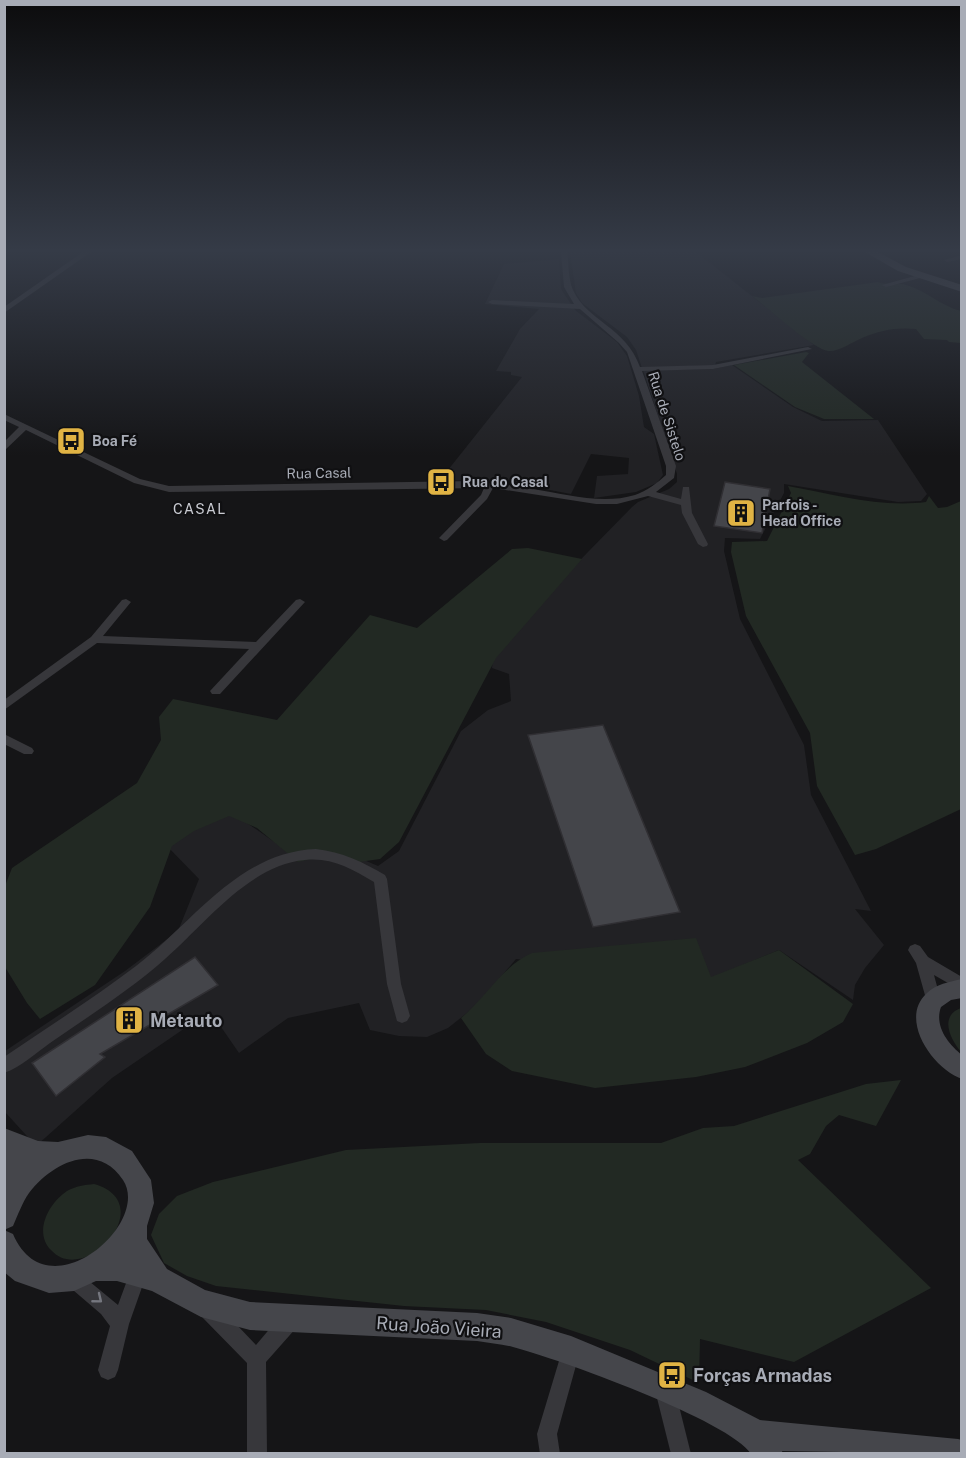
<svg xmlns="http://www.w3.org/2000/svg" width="966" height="1458" font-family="'Public Sans',sans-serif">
<rect width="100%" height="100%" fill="#151517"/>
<!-- built -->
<g fill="#212124">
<polygon points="570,252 696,252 814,345 716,362 715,365 642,368 636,350 627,337 582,303 576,293"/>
<polygon points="559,259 561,289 575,310 617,342 627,356 639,396 644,427 654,434 663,475 657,483 636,492 594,498 597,476 628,474 629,458 591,454 571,494 508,482 440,480 522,377 511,375 511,372 496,371 520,329 539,309 485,304 504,264"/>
<polygon points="732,365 793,407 822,421 878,420 927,494 921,501 898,502 784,484 784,493 760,539 725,538 724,551 740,619 804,745 811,795 871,911 855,909 884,945 865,968 855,985 853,1000 779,950 711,978 516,959 477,1005 448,1028 427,1037 399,1036 370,1030 359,1003 288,1018 239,1053 210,1011 112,1078 36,1146 5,1112 5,1051 125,971 178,931 199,879 166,845 224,807 286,850 350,854 378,866 399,851 461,731 488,710 511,701 509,674 492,668 493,657 543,598 632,507 638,502 669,489 677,482 677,474 643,370 713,369"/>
</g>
<!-- green -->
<g fill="#222923">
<path d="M878,282c9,4 19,0 28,3 19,5 35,21 55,26v32l-12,-1 -2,-2 -23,-1 -8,-10c-19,-2 -36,1 -54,9 -10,4 -23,14 -34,13 -17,-3 -60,-43 -76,-55l10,2z"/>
<polygon points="806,352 809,353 802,362 874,419 824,419 795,407 734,365"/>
<path d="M788,486c45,8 92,22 138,16l3,-6 9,12 9,-1 14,-6v308l-85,40 -21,6 -38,-69 -7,-53 -64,-117 -15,-64 1,-10 35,-1 24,-48z"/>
<polygon points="528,548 582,559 496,658 399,842 380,859 345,864 325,856 298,862 257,828 229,816 194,831 172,846 150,907 95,985 40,1019 27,1003 5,967 5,886 12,868 137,783 161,740 159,717 173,699 277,720 370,615 417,628 512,549"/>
<path d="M696,938l15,39 68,-27 74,54 -10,18 -36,21 -62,24 -49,10 -101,11 -83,-17 -26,-17 -25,-36c25,-20 42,-53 71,-65z"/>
<path d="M961,1008h1l-1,44c-11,-13 -22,-36 0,-44z"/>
<polygon points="901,1080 876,1126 839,1115 826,1126 810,1154 798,1160 931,1288 794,1362 700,1339 699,1383 630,1350 546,1322 486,1310 404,1306 216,1286 187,1276 164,1263 151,1235 159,1214 177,1196 213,1182 346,1150 480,1143 661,1143 703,1128 734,1126 866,1084"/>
<path d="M94,1184c67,19 -9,104 -43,66 -18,-18 -2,-47 16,-59 9,-5 18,-6 27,-7z"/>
</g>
<!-- building -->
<g fill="#44454a" stroke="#302f33" stroke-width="1.5">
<polygon points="725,482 770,489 762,533 714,526"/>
<polygon points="603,725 680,912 593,927 528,735"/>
<polygon points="195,957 218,985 100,1054 105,1057 56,1096 32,1063"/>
</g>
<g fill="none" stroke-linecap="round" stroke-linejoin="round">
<!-- street -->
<g fill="#37373b" fill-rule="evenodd">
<polygon points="4,252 9,252 4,255"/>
<polygon points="83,252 91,252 4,313 4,307"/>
<path d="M561,252h6c2,12 1,27 6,38 14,31 53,37 67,77l73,-2 95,-18 4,2 -99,20 -71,2 34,95 -2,12 -18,14 25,7 2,-12h6l3,26 16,31 -1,2 -4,1 -5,-3 -16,-31 -1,-8 -33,-9 -31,8h-21l-103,-16 -6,11 -40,41 -3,1 -5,-3 2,-2 40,-41 3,-7 -315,4 -35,-9 -108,-53 -22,21v-9l15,-15 -15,-7v-6l136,65 29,7 303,-5c20,2 40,4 61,8 32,5 69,16 102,6 12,-4 22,-12 31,-20v-9l-39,-114 -8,-9 -39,-34 -88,-5 -4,-2 4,-2 82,4 -10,-17z"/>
<polygon points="962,255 962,259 947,262 944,260"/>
<polygon points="922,274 924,275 924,277 886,287 882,285"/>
<polygon points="126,599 131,602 103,636 256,642 296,600 300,599 305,602 220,694 212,694 210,691 249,649 97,643 4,710 4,700 91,637 122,600"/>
<polygon points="4,734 32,748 34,751 32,754 24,754 4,744"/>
<path d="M316,849c26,3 47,13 69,26l2,4 14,105 9,32 -3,5 -5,2 -5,-2 -10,-37 -13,-102c-22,-13 -43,-25 -69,-22 -56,5 -100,64 -140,99 -35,31 -76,57 -115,84 -14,10 -29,24 -46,30v-16c44,-30 90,-59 132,-91 57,-43 102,-114 180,-117z"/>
<polygon points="915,944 920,946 928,957 962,977 962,991 934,975 941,1001 938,1006 933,1007 928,1006 916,963 908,950 910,946"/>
<polygon points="138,1264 144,1267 147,1273 129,1324 118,1370 115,1377 108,1380 101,1377 98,1370 110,1326 101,1314 66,1284 63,1278 66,1272 72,1269 78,1272 118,1305 132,1267"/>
<polygon points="209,1301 216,1303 256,1345 283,1313 290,1311 297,1313 299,1320 297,1327 266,1362 267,1454 247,1454 247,1363 202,1317 200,1310 202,1303"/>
<polygon points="571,1342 578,1344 580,1351 557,1434 560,1454 540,1454 537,1434 562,1351 564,1344"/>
<polygon points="665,1380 672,1383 675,1390 691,1454 671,1454 655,1390 658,1383"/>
</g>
<!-- secondary -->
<g fill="#45464b" fill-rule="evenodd">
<polygon points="865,252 878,252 906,267 962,285 962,292 898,271"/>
<path d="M962,979v19l-11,2 -10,7c-7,19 7,37 21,48v24c-29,-10 -64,-60 -35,-86 9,-9 22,-11 35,-14z"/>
<path d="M4,1128l34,13 20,1 30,-7 18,2 26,14 19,29 3,23 -7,23v13l20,30 38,21 45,12 227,11 34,5 60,18 135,56 54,28 198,19 4,1v14l-180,-3 1,3h-32c-20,-33 -195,-96 -238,-107 -11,-3 -24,-4 -36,-6l-227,-11 -49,-13 -49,-26 -35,-10h-21l-22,10 -25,2 -34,-12 -11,-9v-42l9,4c34,80 139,-10 110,-54 -26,-39 -70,-18 -94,13 -7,10 -11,22 -16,33l-9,4z"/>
</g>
</g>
<!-- one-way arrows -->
<defs><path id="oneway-chevron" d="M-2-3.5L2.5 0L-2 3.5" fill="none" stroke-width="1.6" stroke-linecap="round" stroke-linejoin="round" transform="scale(1.5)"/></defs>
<use stroke="#75777f" href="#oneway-chevron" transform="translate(98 1299) rotate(39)"/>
<!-- sky -->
<linearGradient id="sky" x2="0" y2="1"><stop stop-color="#0c0c0d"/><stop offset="0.55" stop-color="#353b47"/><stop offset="1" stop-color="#353b47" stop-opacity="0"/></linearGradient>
<rect width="966" height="456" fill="url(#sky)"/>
<!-- icons -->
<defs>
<g id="bus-square" transform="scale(1.5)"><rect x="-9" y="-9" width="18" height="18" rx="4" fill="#e0b344" stroke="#101012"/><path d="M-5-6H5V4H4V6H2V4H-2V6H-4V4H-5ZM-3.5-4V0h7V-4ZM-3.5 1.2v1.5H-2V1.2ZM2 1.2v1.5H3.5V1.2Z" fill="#111"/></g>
<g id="building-square" transform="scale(1.5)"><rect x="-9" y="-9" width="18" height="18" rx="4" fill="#e0b344" stroke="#101012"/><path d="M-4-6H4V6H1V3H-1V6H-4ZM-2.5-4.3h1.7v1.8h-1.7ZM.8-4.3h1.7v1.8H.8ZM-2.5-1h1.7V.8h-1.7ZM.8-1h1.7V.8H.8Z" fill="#111"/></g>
</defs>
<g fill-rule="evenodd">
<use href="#bus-square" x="71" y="441"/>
<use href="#bus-square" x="441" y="482"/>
<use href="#building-square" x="741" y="513"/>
<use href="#building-square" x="129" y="1020"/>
<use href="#bus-square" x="672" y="1375"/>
</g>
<g text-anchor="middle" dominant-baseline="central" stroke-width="4.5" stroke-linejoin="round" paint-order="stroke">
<!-- far-street labels -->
<g font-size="14" fill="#a8acb6" stroke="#101012">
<text transform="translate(667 416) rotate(72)">Rua de Sistelo</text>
<text transform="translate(319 473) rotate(-1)">Rua Casal</text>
</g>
<!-- far-poi labels -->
<g font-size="14" font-weight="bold" fill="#a8acb6" stroke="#101012" text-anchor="start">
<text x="92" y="441">Boa Fé</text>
<text x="462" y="482">Rua do Casal</text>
<text x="762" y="505">Parfois -<tspan x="762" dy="16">Head Office</tspan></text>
</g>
<!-- far-neighbourhood labels -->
<g font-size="14" letter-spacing="1.5" fill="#c9cbd2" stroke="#101012">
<text x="200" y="509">CASAL</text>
</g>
<!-- near-poi labels -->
<g font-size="18" font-weight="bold" fill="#a8acb6" stroke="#101012" text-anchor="start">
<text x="150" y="1020">Metauto</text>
<text x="693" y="1375">Forças Armadas</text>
</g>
<!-- near-street labels -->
<g font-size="18" fill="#a8acb6" stroke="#101012">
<text transform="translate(439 1327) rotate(4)">Rua João Vieira</text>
</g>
</g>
<!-- border -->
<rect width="966" height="1458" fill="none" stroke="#a8acb6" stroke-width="12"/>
</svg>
